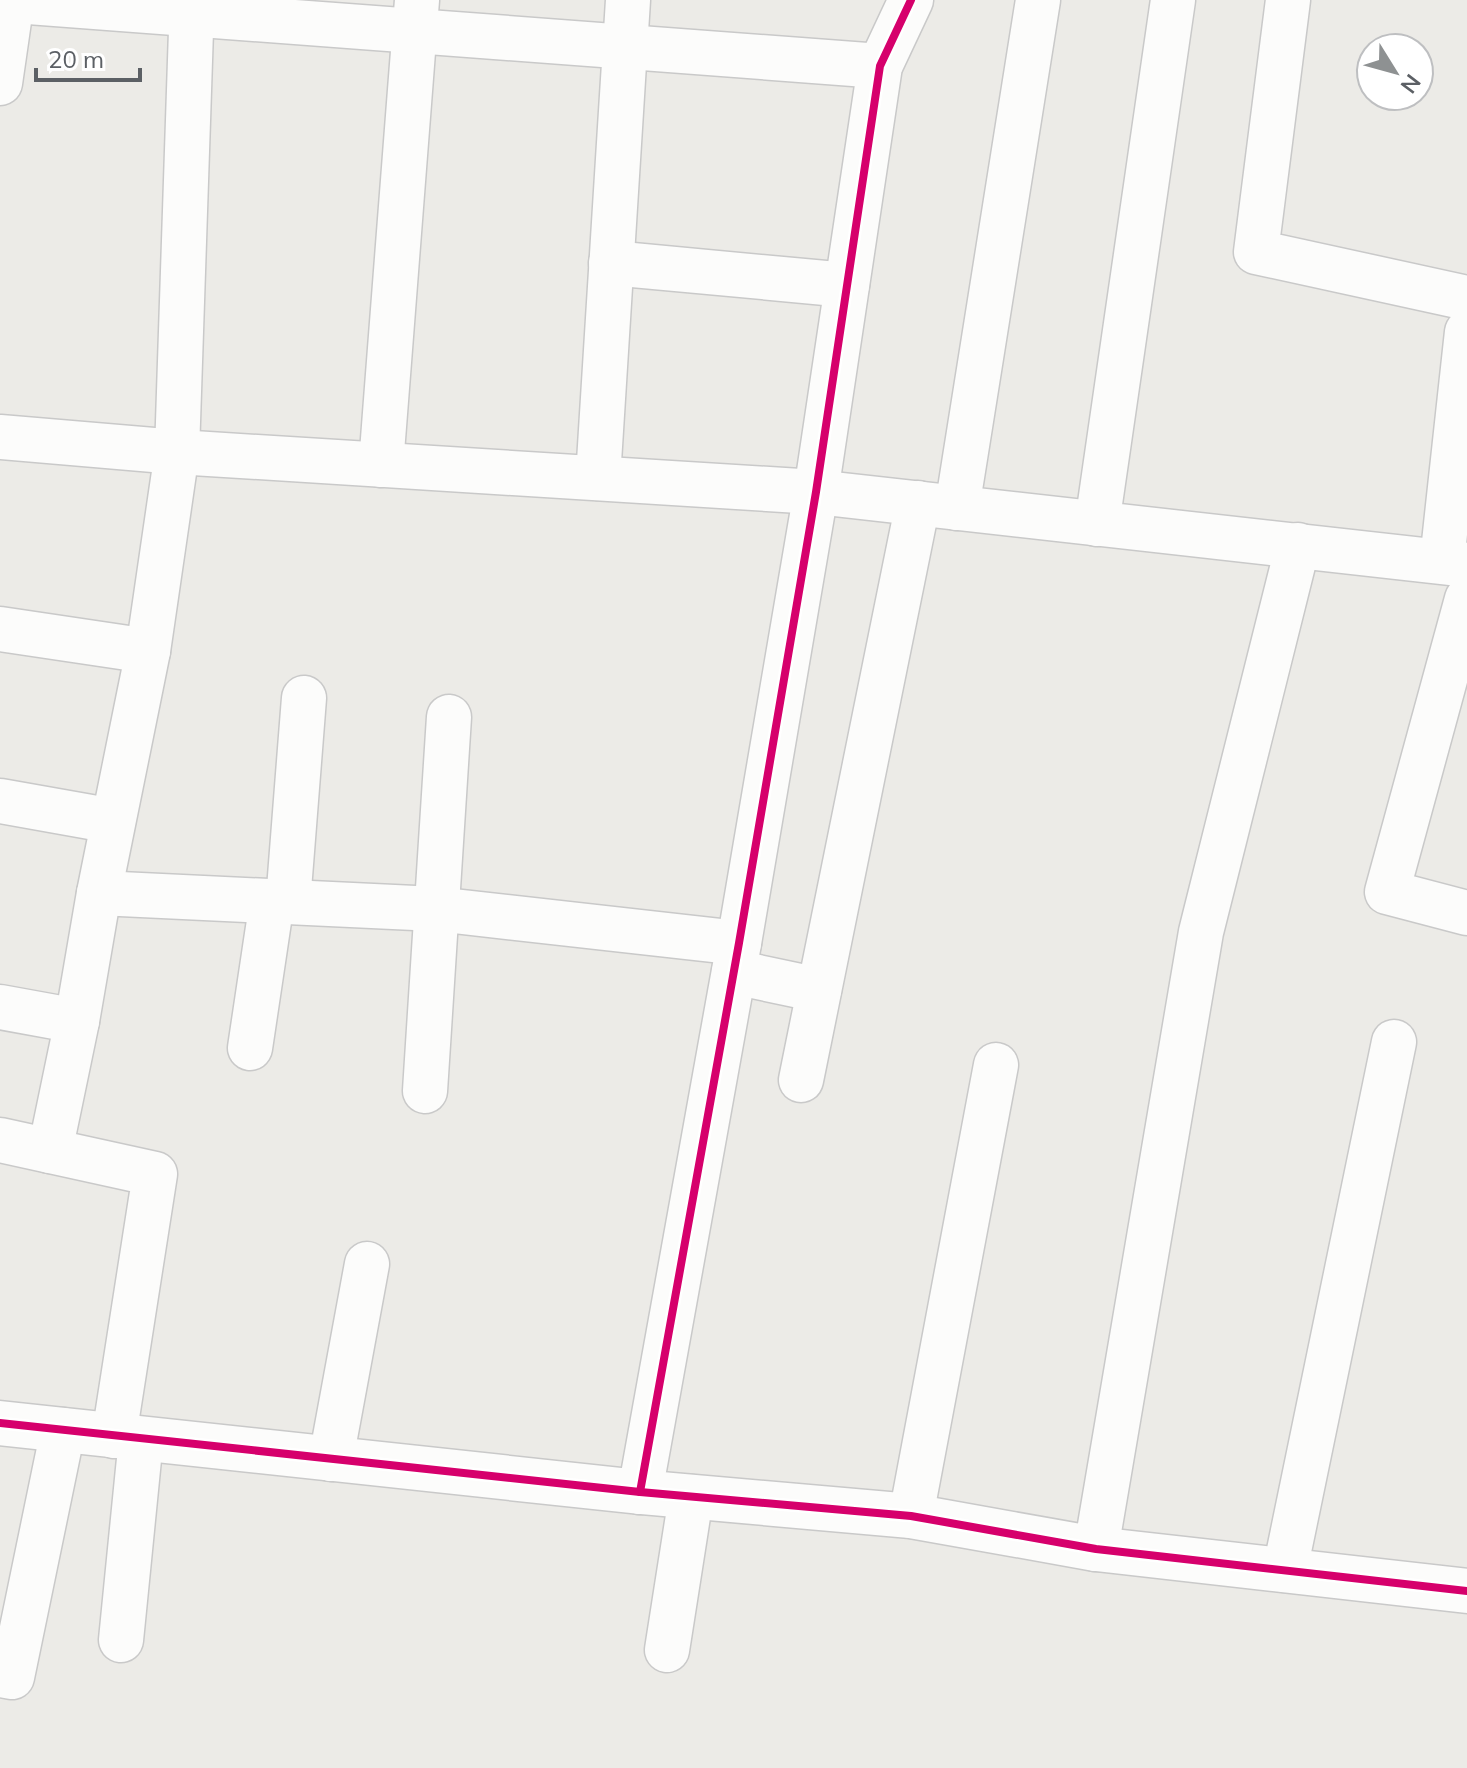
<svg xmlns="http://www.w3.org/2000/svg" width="1467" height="1768" font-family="Mulish,sans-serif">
<rect width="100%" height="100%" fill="#ecebe7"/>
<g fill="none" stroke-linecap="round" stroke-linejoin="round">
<!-- minor casing -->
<g stroke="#c9c9c9" stroke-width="47">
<g id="minor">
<polyline points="2,0 880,66"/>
<polyline points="1288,0 1256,252 1467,298"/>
<polyline points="0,83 12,0"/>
<polyline points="611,263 847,285"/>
<polyline points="0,437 177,452 816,492 1467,565"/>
<polyline points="381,465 417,0"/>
<polyline points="598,478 628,0"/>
<polyline points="957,508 1038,0"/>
<polyline points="1097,524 1173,0"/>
<polyline points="1442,561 1467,332"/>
<polyline points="1467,599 1387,892 1467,913"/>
<polyline points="0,629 148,651"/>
<polyline points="0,801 113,821"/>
<polyline points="99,893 436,909 739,943"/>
<polyline points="288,902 304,698"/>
<polyline points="734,972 819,990"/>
<polyline points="0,1007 77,1021"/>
<polyline points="250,1048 272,901"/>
<polyline points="801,1080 918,503"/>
<polyline points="425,1091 449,717"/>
<polyline points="0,1140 155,1174 114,1436"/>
<polyline points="50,1151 77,1021 99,893 148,651 177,452 192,0"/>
<polyline points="0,1423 640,1492 911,1516 1096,1549 1467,1591"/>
<polyline points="331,1459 367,1264"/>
<polyline points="640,1492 739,943 816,492 880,66 911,0"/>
<polyline points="911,1516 996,1065"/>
<polyline points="1096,1549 1201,932 1298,545"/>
<polyline points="1285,1570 1394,1042"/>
<polyline points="121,1640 141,1439"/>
<polyline points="667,1650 691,1497"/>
<polyline points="0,1675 12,1677 63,1430"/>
</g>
</g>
<!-- minor -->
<use href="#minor" stroke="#fcfcfb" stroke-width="44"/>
<!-- cycleway casing -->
<g stroke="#fff" stroke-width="13">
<g id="cycleway">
<polyline points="0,1423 640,1492 911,1516 1096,1549 1467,1591"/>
<polyline points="640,1492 739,943 816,492 880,66 911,0"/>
</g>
</g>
<!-- cycleway -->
<use href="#cycleway" stroke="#d6006c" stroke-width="8"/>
</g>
<!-- north arrow -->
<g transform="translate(1395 72) rotate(127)"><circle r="38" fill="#ffffff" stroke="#bebfc1" stroke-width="2"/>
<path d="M0-6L14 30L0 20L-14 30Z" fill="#8e9192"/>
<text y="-12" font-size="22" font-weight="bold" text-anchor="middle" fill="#5c6065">N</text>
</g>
<!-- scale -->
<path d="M36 68v12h104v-12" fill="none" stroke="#5c6065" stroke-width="4"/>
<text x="48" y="68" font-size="24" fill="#5c6065" stroke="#ffffff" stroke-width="6" paint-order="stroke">20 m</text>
</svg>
